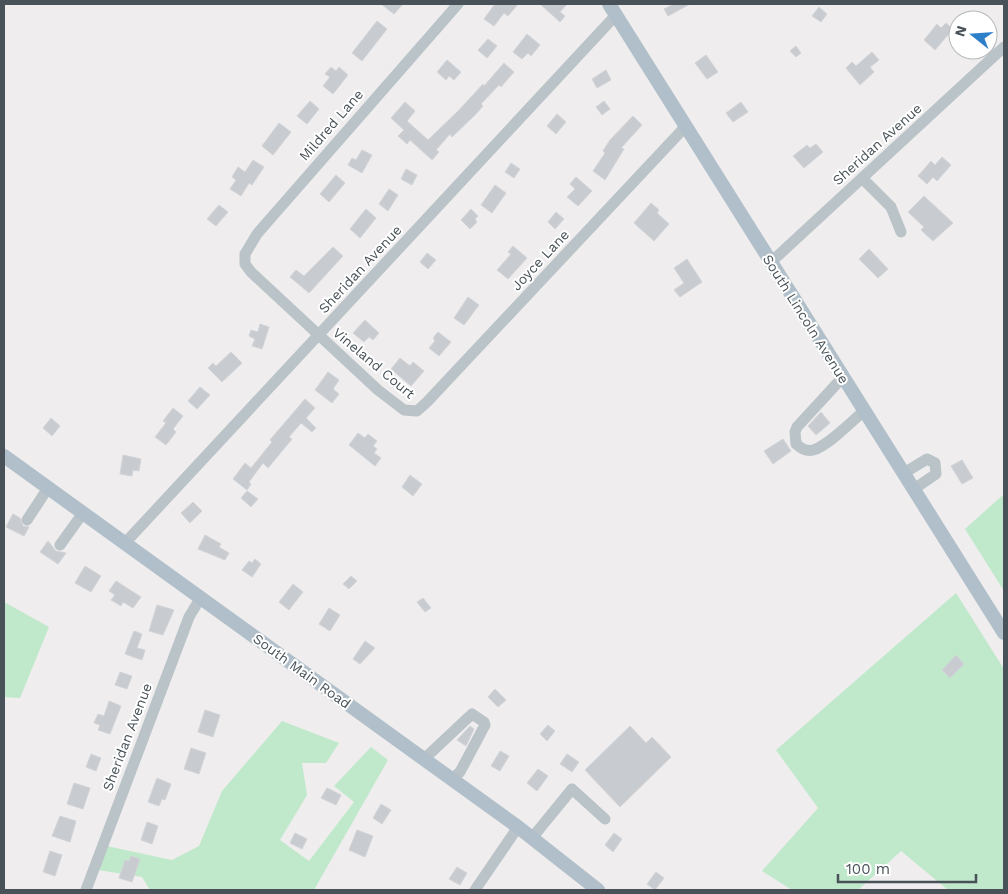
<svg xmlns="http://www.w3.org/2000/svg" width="1008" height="894" font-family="'Work Sans',sans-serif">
<rect width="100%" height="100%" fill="#efeded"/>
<!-- green -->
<g fill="#c0e9cc">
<polygon points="1004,494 1004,591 965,529"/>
<polygon points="956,593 1004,669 1004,890 948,890 901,851 858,890 792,890 762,871 818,808 776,750"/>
<polygon points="4,602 49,627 20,698 4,697"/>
<polygon points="282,721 339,743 326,763 302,763 307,795 280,840 309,861 354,802 334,786 371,747 388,760 314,890 150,890 142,877 92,869 102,845 172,860 199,846 222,791"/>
</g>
<!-- building -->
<g fill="#c8cbcf" stroke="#d2d4d8">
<polygon points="381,4 403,4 394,14"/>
<polygon points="495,4 518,4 508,16 504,13 494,26 484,19"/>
<polygon points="540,4 567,4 560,12 565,16 560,22"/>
<polygon points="674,4 690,4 668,16 664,9"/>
<polygon points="819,7 827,14 821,22 812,16"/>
<polygon points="377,21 387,29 362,61 352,53"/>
<polygon points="946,23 953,29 935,50 924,40 937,24 941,28"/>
<polygon points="527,34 540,45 531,56 528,53 522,59 513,52"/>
<polygon points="488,39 497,46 487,58 478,50"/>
<polygon points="796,46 801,53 796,57 790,51"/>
<polygon points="872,52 879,60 870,67 874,72 860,85 846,68 852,62 856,66"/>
<polygon points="706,55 718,72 707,79 695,63"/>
<polygon points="447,60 461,72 454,80 449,76 446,80 437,72"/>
<polygon points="504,63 514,72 501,87 499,85 481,104 483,106 475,115 452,137 450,134 436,150 439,152 432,160 410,140 407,144 398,136 404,130 391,118 405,102 415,111 407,121 428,140 459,110 483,84 484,86"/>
<polygon points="331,67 336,71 339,67 348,75 333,94 323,86 330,77 325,74"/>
<polygon points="606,70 611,80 597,88 592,79"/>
<polygon points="310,101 319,109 307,124 297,116"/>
<polygon points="604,101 610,109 602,115 596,107"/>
<polygon points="741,102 748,112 733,122 726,113"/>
<polygon points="557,114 566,122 556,134 547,126"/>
<polygon points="633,116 642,125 621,148 624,149 605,180 593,171 605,153 603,151 610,140"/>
<polygon points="279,123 291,132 273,155 262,146"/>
<polygon points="816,144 823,152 804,168 793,156 807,145 810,148"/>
<polygon points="362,150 372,155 362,173 348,165 352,158 356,160"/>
<polygon points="942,157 951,165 937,181 933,177 927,184 918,176 931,161 935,165"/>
<polygon points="253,160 264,167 252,185 249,183 241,196 230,189 236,180 232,177 238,167 245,172"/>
<polygon points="511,163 520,169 514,178 505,172"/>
<polygon points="406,169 417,175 412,185 401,179"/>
<polygon points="336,175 345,183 329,202 320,194"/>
<polygon points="576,177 592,191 578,206 567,197 575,189 570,184"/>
<polygon points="495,185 506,193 492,213 481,205"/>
<polygon points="389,189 398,195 388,211 379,204"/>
<polygon points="924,196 953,223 933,241 921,230 924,227 908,212"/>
<polygon points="651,203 659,210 657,213 669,224 654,241 634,223"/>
<polygon points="219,205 228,212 216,226 207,219"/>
<polygon points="366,209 376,218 360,238 350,229"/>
<polygon points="471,209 478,216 475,219 477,222 470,229 461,220"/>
<polygon points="556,212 564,219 555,229 548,222"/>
<polygon points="513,246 527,258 508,279 497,270 511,254 508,252"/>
<polygon points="333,247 343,256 309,293 290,277 296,270 304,276"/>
<polygon points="869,249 888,269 878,278 859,259"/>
<polygon points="427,253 436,260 428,269 420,262"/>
<polygon points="687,259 702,282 680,297 674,290 684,283 674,268"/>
<polygon points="468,297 479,305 464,325 454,318"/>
<polygon points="365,320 379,333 373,340 369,337 364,342 353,333"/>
<polygon points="260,324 269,327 262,349 252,346 255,339 249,336 251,330 258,332"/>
<polygon points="438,332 451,342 439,356 429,348 435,341 433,338"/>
<polygon points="231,352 242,363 222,382 208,368 213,363 216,366"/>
<polygon points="400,358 410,366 413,362 424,371 411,386 391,369"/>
<polygon points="328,372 339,380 333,389 339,394 332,403 315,390"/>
<polygon points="200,387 210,395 197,409 188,401"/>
<polygon points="305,399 315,408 306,418 316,428 312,432 301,423 289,437 292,439 268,468 263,463 249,482 251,484 247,490 233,479 245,463 251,468 272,442 270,440"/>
<polygon points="173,408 183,416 173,429 176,432 166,445 155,437 166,423 163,421"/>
<polygon points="821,412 830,423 816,435 808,426"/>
<polygon points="51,418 60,426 52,436 43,428"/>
<polygon points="358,433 365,438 368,434 377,441 373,446 377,449 374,453 381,458 375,466 349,445"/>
<polygon points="783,439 791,451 773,464 764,451"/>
<polygon points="123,455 141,459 139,471 133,470 132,476 120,474"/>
<polygon points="962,460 973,478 962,484 951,466"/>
<polygon points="410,475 422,484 413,496 402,487"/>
<polygon points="247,491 258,499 251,507 241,498"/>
<polygon points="193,502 202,511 190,523 181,513"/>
<polygon points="13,514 20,518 23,526 29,527 24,536 6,527"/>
<polygon points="205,535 221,544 219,547 229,553 225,560 198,549"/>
<polygon points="48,541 56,551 66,553 58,564 40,552"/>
<polygon points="255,559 261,564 252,577 242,570 249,561 252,563"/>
<polygon points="85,566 101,576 91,592 75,583"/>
<polygon points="351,576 357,581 349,589 343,584"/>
<polygon points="116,581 141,597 133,608 123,602 121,606 111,600 115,595 109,591"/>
<polygon points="293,584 303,592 289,610 279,602"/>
<polygon points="423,598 431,608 425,612 417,602"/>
<polygon points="157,605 174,610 163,635 149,631"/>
<polygon points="329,608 340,615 330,631 319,624"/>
<polygon points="134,631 142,634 137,648 145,650 142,660 125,654"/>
<polygon points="365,641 375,648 360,664 353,659"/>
<polygon points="956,655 964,664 950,678 942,670"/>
<polygon points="120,672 132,676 127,689 115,685"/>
<polygon points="495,689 506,700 498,707 488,697"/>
<polygon points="109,701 121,706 110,734 98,730 100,725 94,723 98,714 104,716"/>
<polygon points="205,710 220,715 213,737 198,732"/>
<polygon points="548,725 555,731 547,741 540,734"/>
<polygon points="470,726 474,729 466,746 457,740"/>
<polygon points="630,726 646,743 652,737 671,757 620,807 585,770"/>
<polygon points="191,748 206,753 199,774 184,769"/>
<polygon points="500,751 509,756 500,771 491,766"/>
<polygon points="91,754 101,758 96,771 86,767"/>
<polygon points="567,754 579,762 572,772 560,764"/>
<polygon points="538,769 548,776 537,791 527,783"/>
<polygon points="157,778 171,784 165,800 162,799 159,806 148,802"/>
<polygon points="74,783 90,788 83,809 67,804"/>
<polygon points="327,788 341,795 336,805 321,798"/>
<polygon points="381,804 391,810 382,824 373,818"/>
<polygon points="60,816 76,821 70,842 52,836"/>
<polygon points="147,822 158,826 152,844 141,840"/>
<polygon points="357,830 373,836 365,857 349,850"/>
<polygon points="295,833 307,839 302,849 290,843"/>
<polygon points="614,833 622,839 613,852 605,845"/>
<polygon points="50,851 62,855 55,876 43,872"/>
<polygon points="131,856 140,859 132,882 119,878 125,860 129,861"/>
<polygon points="457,867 467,873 460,885 449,879"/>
<polygon points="656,872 664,878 655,890 647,884"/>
</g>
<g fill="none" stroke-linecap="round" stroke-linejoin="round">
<!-- minor -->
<g stroke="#bac3c8" stroke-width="11">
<polyline points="458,4 257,234 245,254 245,264 251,272 378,390 404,410 417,411 427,402 686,126"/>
<polyline points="862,178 891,207 901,232"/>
<polyline points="770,263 1004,47"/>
<path d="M843,377l-46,50 -2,5 1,12c5,4 10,8 17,6 15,-4 39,-29 51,-39"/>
<polyline points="904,473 927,459 935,463 936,474 914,489"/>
<polyline points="27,520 48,488"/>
<polyline points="125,543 616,15"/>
<polyline points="60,545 83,513"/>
<polyline points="424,759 472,714 484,722 485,725 460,772 452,779"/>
<polyline points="532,838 572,789 605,819"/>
<polyline points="86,890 189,617 201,597"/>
<polyline points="475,890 518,827"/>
</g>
<!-- major -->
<g stroke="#b0bfc9" stroke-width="14">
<polyline points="609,4 1004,633"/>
<polyline points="4,456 518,827 598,890"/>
</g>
</g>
<g text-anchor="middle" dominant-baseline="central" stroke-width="4" stroke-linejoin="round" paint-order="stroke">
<!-- street labels -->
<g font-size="14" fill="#485258" stroke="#fff">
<text transform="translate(331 125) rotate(-49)">Mildred Lane</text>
<text transform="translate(877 144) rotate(-42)">Sheridan Avenue</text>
<text transform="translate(540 260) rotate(-47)">Joyce Lane</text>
<text transform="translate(360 269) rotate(-47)">Sheridan Avenue</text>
<text transform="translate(806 319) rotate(58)">South Lincoln Avenue</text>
<text transform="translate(374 363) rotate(40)">Vineland Court</text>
<text transform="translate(302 671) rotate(36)">South Main Road</text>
<text transform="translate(127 737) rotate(-69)">Sheridan Avenue</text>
</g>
</g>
<!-- border -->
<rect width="1008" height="894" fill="none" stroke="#485258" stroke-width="10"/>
<!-- north arrow -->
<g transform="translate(973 35) rotate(287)"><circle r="24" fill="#ffffff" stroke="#b6babc"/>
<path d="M0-4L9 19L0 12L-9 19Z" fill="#2e7fc9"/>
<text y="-8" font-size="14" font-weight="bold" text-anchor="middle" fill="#485258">N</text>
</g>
<!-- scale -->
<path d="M838 874v8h138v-8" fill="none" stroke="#485258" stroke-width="2.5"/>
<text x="846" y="874" font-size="15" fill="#485258" stroke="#ffffff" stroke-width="4" paint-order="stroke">100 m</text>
</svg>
